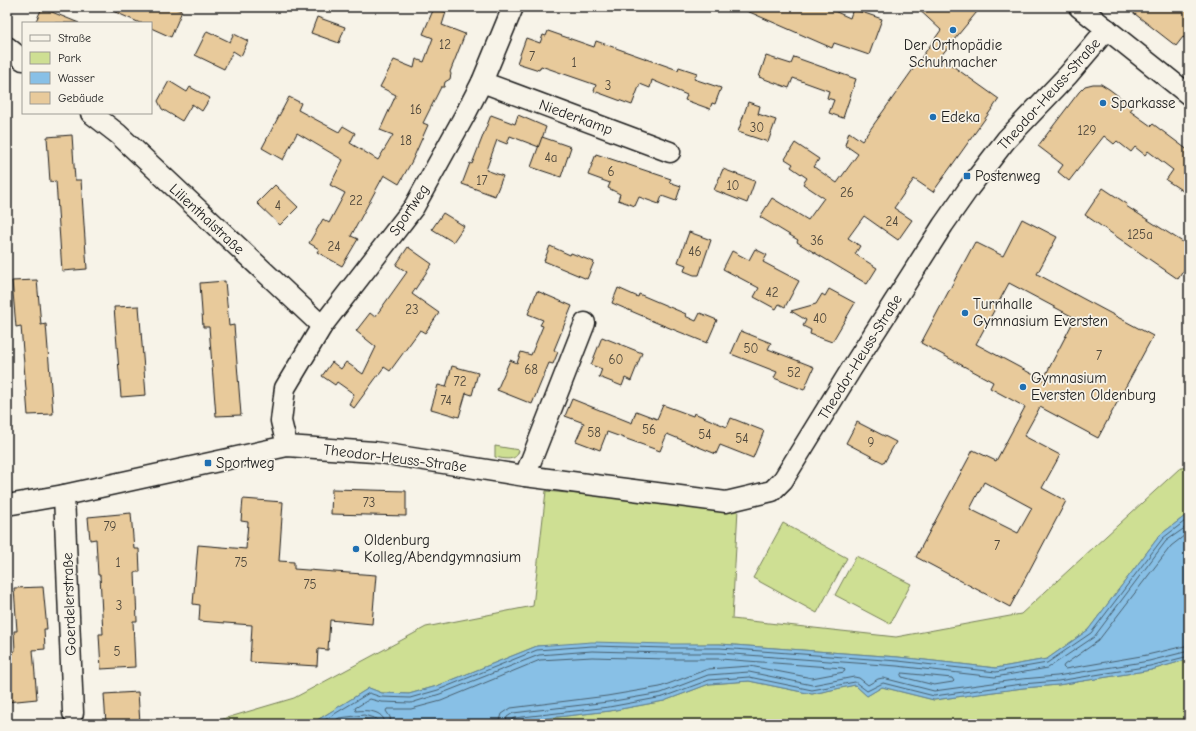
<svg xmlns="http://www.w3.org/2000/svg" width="1196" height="731" font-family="'Comic Neue',sans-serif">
<rect width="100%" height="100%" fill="#f7f3e8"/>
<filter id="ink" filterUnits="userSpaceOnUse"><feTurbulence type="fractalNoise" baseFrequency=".025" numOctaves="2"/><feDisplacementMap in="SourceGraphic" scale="8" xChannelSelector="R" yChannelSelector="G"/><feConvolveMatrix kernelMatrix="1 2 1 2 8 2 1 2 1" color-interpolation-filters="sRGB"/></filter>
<g filter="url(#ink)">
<!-- green -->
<g fill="#cedf93" stroke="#757e58">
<path d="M495,446l24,4c-2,12 -15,9 -24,7z"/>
<polygon points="1189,466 1189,513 1160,535 1088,630 1047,659 996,668 898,657 720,644 537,646 437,686 409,694 382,693 369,688 311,724 214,724 223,719 294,698 426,627 533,606 546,491 738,509 732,619 896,637 1021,614 1179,469"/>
<polygon points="783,523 847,558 817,613 753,578"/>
<polygon points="856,556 911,584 890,624 835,595"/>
<polygon points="1189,659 1189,724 507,724 514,722 610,711 664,701 709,684 749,681 812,694 855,685 867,696 882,687 934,700 1023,688 1058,685 1151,670"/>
<polygon points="364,719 383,724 324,724"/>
</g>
<!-- water -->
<polygon fill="#88c0e6" stroke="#5d7e95" points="1189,513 1189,659 1151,670 1058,685 1023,688 934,700 882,687 867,696 855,685 812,694 749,681 709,684 664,701 610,711 514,722 507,724 383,724 364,719 324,724 311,724 369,688 382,693 409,694 437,686 537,646 592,642 667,644 720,644 898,657 996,668 1047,659 1088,630 1160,535"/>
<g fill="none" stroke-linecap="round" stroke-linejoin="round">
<!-- shore -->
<g stroke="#475e6d" stroke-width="1">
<polyline points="1189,532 1171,546 1098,641 1064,665 1063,667 1065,669 1147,655 1189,645"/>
<polygon points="902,673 952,678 954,681 953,682 934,685 902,677 901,675"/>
<polyline points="318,724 369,693 381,697 410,698 438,690 537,650 592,646 667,648 720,648 898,661 996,672 1047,663 1091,633 1163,538 1189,518"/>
<polyline points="336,724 336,720 339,718 364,715 377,719 380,724"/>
<path d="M385,724c-1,-14 -19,-14 -29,-13l-1,-3 15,-9 11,3 30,1 29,-9 99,-39 53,-4 74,2h54l177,13 98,11 53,-9 46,-31 72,-96 23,-16"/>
<polyline points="391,724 390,717 386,711 387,709 411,709 441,701 540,660 592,657 666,659 720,659 843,668 845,670 844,672 812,678 750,666 708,669 660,687 607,696 511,708 502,714 499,724"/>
<polyline points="505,724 507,717 513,713 608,702 661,693 708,675 749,672 812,685 854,677 859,678 868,685 878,679 883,678 934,691 1022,679 1057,676 1149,661 1189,651"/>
<polyline points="510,724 511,720 514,718 609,707 663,697 709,680 749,677 812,690 855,682 867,691 883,683 934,696 1022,684 1058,681 1150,666 1189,656"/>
</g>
</g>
<!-- building -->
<g fill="#e8ca9b" stroke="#1c1c1c" fill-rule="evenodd">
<polygon points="104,7 172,7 182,11 171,37 151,28 151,23 140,23"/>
<polygon points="738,7 825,7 850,18 853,9 882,19 869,55 834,43 832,48"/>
<polygon points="916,7 981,7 940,57 999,99 933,192 914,179 894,208 912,220 898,240 864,216 848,238 860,246 855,254 877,268 867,284 800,244 797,242 798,240 760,217 772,198 808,220 824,198 803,184 807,178 791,167 793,164 785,159 795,143 819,159 814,167 837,183 858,154 845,145 849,132 862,141 941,30"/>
<polygon points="1126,7 1189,7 1189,40 1183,37 1176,46"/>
<polygon points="42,8 79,23 35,23"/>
<polygon points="434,8 446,12 442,25 465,34 450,72 451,74 450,79 445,82 444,87 441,87 423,123 428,125 412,161 399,184 384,175 351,236 358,239 342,266 317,252 319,249 309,243 323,219 329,223 345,193 330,185 343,160 297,133 283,160 262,148 289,97 301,103 298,110 339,132 343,126 355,133 350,143 378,160 393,135 380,130 396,95 380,87 394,60 414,68 416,59 424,62 433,38 423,34"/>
<polygon points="317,17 345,27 339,43 311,33"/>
<polygon points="207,31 230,42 234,34 248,41 241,56 233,51 224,69 195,55"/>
<polygon points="548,31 594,47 596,41 678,70 679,67 697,73 694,79 721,88 715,104 712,103 710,109 685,100 687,95 652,80 650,88 640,84 632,105 594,91 596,85 541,66 539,70 517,63 526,38 540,43 543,35 546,36"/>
<polygon points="766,56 791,64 794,57 856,79 843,118 829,113 834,100 827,98 829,91 793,78 789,88 759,77"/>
<polygon points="169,81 187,92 190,87 210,98 202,111 192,104 182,121 162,109 158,101"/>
<polygon points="1093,84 1101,84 1109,89 1133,107 1130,111 1151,126 1153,124 1189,151 1189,195 1166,180 1173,170 1148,151 1145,155 1135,147 1131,152 1117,141 1114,144 1104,136 1069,181 1058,172 1063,165 1038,146 1079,92 1085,86"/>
<polygon points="748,102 760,106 758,114 776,120 768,142 738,132"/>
<polygon points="491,115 515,124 518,115 546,127 539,147 510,136 507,144 497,140 486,170 503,176 495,196 462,184 470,163 472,164"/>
<polygon points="72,135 75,180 81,180 87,269 62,271 56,181 50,182 47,137"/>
<polygon points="542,137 571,147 561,177 531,167"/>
<polygon points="596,154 671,179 669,182 681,186 676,201 662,196 659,204 639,197 635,206 618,200 620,194 608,188 610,183 588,175"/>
<polygon points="723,169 755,181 747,203 714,190"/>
<polygon points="275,185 298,207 280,225 257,203"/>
<polygon points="1103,188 1127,204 1126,206 1189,246 1189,262 1178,279 1085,215"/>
<polygon points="443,213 464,226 453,242 432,229"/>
<path d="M1022,219l35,18 -20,37 116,62 -55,102 -58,-31 -16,29 36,19 -18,33 24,13 -56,106 -94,-50 57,-107 23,11 29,-54 -35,-19 3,-6 -72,-39 54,-101 28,14zM1009,283l66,35 -32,62 -67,-36zM984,482l48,26 -14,25 -48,-24z"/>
<polygon points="689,232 711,240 699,275 694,275 684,271 686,265 678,262"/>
<polygon points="550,246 570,255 571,253 594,262 587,279 544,261"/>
<polygon points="408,247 432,264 412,294 439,313 425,333 420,330 390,371 384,367 354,408 349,404 354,394 337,382 335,385 322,376 332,362 341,369 346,362 363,374 376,347 356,331 370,313 375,317 407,272 396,265"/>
<polygon points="755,249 767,255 763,262 799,281 785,307 779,304 776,309 754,297 759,288 723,269 732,251 749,260"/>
<polygon points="37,280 41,325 46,324 53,414 28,415 21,326 16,327 12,281"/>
<polygon points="225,281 229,326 234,325 241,415 216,416 209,327 203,327 200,283"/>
<polygon points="618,288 638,297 639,294 686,314 685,316 696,321 700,313 717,320 707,343 645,318 645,317 612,303"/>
<polygon points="829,289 855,303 832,342 810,334 811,330 803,326 806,320 791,311 816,304 822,294 825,296"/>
<polygon points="537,291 572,306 554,350 558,352 553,364 549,363 532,404 497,390 510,360 517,363 521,352 531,355 543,326 540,325 543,320 528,314"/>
<polygon points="139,306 146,395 121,397 114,307"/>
<polygon points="741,331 771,343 768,349 814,367 804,390 774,378 777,372 731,354"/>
<polygon points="602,337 642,353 631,381 625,378 622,386 599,377 602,369 591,365"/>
<polygon points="452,366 478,373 472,395 466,393 459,417 431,409 438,385 446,387"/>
<polygon points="572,399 632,423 636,411 657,419 663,405 693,416 694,413 727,427 731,418 764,431 753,458 720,445 716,454 667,434 660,451 607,432 600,450 576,441 584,423 565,416"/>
<polygon points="857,422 896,442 884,463 846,443"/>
<polygon points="332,489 406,491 406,516 331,514"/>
<polygon points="243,499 283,502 279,561 294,562 294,569 376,575 372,624 330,620 328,650 318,649 317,666 250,662 252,625 199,621 200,605 193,604 198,545 246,549 248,522 241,521"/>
<polygon points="131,513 134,549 139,549 140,572 135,572 137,621 133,621 135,667 101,669 99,634 103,634 100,575 98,575 96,539 90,540 88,517"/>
<polygon points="43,587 47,629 44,629 45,649 33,650 37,699 7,702 7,652 15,651 14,631 17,631 14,588"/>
<polygon points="138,692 140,724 106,724 104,694"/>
</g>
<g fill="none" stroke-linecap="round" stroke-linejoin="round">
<!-- minor casing -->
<g stroke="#1c1c1c" stroke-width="23">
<g id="minor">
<polyline points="1079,7 1189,95"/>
<polyline points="7,47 23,60"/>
<polyline points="482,82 670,152"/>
<polyline points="91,113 118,134 322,326"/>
<polyline points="287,446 281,421 285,388 322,326 414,207 466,113 482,82 513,7"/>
<polyline points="525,476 585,323"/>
<polyline points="64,495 73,713"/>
<polyline points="7,505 64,495 287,446 374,452 525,476 726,502 772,491 783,480 852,368 943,225 969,188 1006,140 1068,75 1107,29"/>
</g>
</g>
<!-- minor -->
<use href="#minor" stroke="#f7f3e8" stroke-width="20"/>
</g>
</g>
<!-- markers -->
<g fill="#1f6fb2" stroke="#f7f3e8" stroke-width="1.5">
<circle cx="953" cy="30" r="4"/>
<circle cx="1103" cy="103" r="4"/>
<circle cx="933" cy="117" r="4"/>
<rect x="963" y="172" width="8" height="8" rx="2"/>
<circle cx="965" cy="313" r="4"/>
<circle cx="1023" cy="387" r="4"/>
<rect x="204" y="459" width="8" height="8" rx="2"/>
<circle cx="356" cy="549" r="4"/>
</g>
<g text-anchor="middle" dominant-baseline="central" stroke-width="3.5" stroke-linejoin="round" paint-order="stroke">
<!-- number labels -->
<g font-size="13" fill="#4f483c">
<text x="445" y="44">12</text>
<text x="532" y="56">7</text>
<text x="574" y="62">1</text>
<text x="608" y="85">3</text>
<text x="416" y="109">16</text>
<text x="757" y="127">30</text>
<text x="1087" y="130">129</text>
<text x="406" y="140">18</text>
<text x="551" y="157">4a</text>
<text x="611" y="171">6</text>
<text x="482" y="180">17</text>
<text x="733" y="185">10</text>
<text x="847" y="192">26</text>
<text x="356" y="200">22</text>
<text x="278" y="205">4</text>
<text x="892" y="221">24</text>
<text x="1140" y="234">125a</text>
<text x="817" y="240">36</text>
<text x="334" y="246">24</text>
<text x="695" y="251">46</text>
<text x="772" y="292">42</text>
<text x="412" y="309">23</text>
<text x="820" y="318">40</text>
<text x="751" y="348">50</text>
<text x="1099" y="355">7</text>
<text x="616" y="359">60</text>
<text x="531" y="369">68</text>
<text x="794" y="372">52</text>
<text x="460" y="381">72</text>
<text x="446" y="400">74</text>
<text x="649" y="429">56</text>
<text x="594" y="432">58</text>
<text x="705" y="434">54</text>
<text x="742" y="438">54</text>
<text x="871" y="442">9</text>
<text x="369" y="502">73</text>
<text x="110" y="526">79</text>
<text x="997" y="545">7</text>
<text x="118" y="562">1</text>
<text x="241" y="562">75</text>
<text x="310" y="584">75</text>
<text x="119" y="605">3</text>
<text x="117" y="651">5</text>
</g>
<!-- poi labels -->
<g font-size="15" fill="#1c1c1c" stroke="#f7f3e8" text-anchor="start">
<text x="953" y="45" text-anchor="middle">Der Orthopädie<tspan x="953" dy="17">Schuhmacher</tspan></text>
<text x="1111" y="103">Sparkasse</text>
<text x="941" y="117">Edeka</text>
<text x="975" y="176">Postenweg</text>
<text x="973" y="304">Turnhalle<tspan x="973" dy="17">Gymnasium Eversten</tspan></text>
<text x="1031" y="378">Gymnasium<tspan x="1031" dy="17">Eversten Oldenburg</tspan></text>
<text x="216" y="463">Sportweg</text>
<text x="364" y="540">Oldenburg<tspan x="364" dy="17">Kolleg/Abendgymnasium</tspan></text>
</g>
<!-- street labels -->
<g font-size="15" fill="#1c1c1c" stroke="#f7f3e8">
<text transform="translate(1049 94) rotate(-48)">Theodor-Heuss-Straße</text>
<text transform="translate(576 117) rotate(20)">Niederkamp</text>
<text transform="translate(409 210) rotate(-56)">Sportweg</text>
<text transform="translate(207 219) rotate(43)">Lilienthalstraße</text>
<text transform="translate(860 357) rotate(-58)">Theodor-Heuss-Straße</text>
<text transform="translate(395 458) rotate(7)">Theodor-Heuss-Straße</text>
<text transform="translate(69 604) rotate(-92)">Goerdelerstraße</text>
</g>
</g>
<!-- margin -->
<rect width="1196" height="731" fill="none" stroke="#f7f3e8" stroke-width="24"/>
<rect x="12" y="12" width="1172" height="707" fill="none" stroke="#1c1c1c" stroke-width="1.5" filter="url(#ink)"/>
<!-- legend -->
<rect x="22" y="22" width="130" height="92" fill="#f7f3e8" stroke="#9f9d96"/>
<rect x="30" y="35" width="20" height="6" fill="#f7f3e8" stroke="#9f9d96"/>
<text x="58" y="42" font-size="12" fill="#1c1c1c">Straße</text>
<rect x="30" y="52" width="20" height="12" fill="#cedf93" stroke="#9f9d96"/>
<text x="58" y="62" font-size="12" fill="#1c1c1c">Park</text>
<rect x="30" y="72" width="20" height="12" fill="#88c0e6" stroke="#9f9d96"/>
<text x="58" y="82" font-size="12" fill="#1c1c1c">Wasser</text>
<rect x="30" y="92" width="20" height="12" fill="#e8ca9b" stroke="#9f9d96"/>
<text x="58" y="102" font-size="12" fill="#1c1c1c">Gebäude</text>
</svg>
